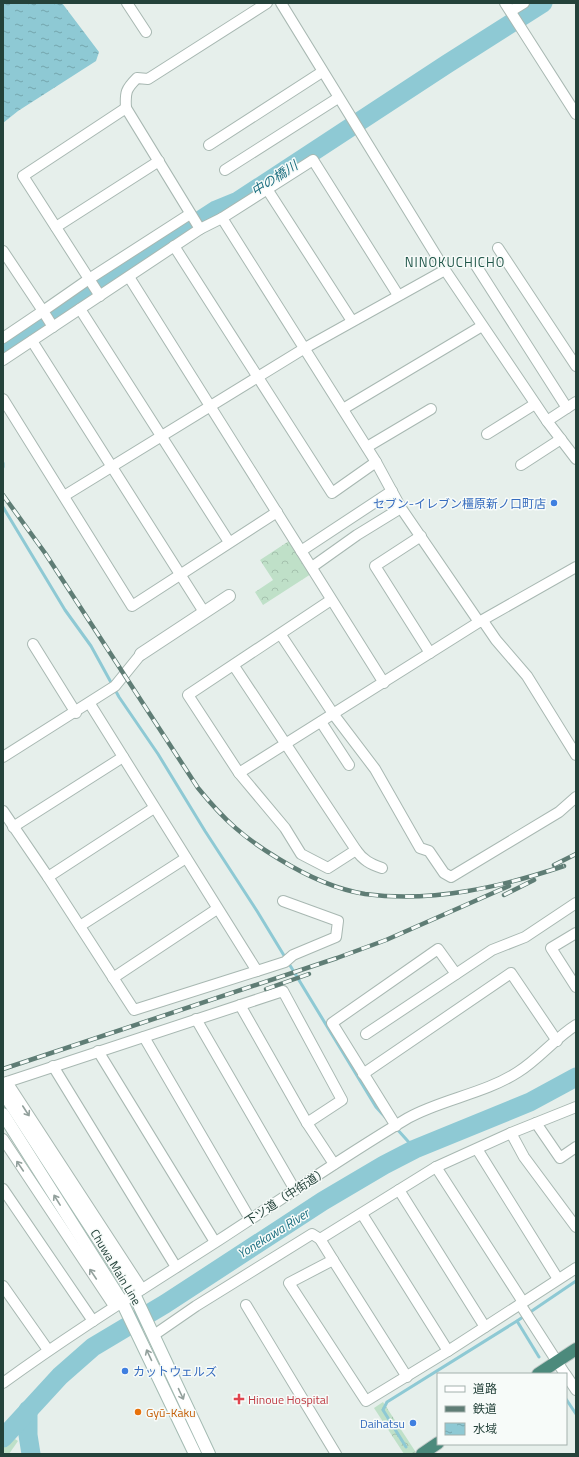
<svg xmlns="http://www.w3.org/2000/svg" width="579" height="1457" font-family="'Titillium Web','Noto Sans JP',sans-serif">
<defs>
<pattern id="forest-crowns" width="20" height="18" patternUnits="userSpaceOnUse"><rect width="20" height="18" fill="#bfe0c8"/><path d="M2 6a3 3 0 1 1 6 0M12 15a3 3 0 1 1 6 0" fill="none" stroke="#a4c1ad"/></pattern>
<pattern id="water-ripples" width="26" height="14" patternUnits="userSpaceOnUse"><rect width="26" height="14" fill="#8ec9d4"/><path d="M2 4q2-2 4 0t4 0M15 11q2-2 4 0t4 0" fill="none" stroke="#74a5ad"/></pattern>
</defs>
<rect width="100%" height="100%" fill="#e6efeb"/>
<!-- grass -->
<polygon fill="#bfe0c8" points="15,1439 18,1441 9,1454 3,1454 3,1448"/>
<!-- forest -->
<g fill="url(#forest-crowns)">
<polygon points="289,541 311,574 263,605 255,592 273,580 260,560"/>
<polygon points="383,1402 417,1454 404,1454 374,1408"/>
</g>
<!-- water -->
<polygon fill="url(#water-ripples)" points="3,3 62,3 99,52 96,61 18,111 3,123"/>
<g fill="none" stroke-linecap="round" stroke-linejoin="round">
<!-- stream -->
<g stroke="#8ec9d4" stroke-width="3">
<polyline points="3,463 3,467"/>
<polyline points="3,507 65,610 91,646 119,697 158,754 205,831 257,911 376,1107 386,1118"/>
<polyline points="396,1128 415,1149"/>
<polyline points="517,1321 539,1357"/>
<polyline points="566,1399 576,1414"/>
<polyline points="406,1447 383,1410 387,1402 517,1321 576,1281"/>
</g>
<!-- river -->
<g stroke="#8ec9d4" stroke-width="19">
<polyline points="3,348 216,210 238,201 447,64 543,3"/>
<polyline points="28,1410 28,1435 31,1454"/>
<polyline points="3,1438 60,1376 93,1347 165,1304 323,1201 384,1165 415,1149 530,1102 576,1077"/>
</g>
<!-- minor casing -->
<g stroke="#a8b8b2" stroke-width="12">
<g id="minor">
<polyline points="127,3 146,32"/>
<polyline points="281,3 445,270 547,421 576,459"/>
<polyline points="505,3 576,114"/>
<polyline points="511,11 524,3"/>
<path d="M126,108c-1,-16 0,-19 11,-30l11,1 119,-76"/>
<polyline points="209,145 322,72"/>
<polyline points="225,170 338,98"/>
<polyline points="267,189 352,321"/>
<polyline points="222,218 376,462 401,508 479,622"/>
<polyline points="56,227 159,161"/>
<polyline points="174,246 332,493 376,462"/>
<polyline points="498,248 576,366"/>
<polyline points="3,251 43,311 3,338"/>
<polyline points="475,264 567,408"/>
<polyline points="129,277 384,683"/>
<polyline points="100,296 23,176 126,108 200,229"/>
<polyline points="80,309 229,542"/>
<polyline points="53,327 43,311 89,279 190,214"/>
<polyline points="32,341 204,612"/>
<polyline points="3,360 200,229 222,218 313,160 398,295"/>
<polyline points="3,399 132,606 277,512"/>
<polyline points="343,409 482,326"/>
<polyline points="547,421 576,402"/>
<polyline points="487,434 535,404"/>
<polyline points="367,447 431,409"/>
<polyline points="521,465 561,439"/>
<polyline points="64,496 305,348 445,270"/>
<polyline points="421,536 375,566 430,653"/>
<polyline points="301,551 392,491"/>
<polyline points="312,567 357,535 401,508"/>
<polyline points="331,600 188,695 239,773 479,622 576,567"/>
<polyline points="483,621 496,640 527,676 576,755"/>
<polyline points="281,635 334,715 375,769 420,848 429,851 444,873 451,877 559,812 576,797"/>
<polyline points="33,644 76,713"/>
<polyline points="234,666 356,850 328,868 301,854 285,828 239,773"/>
<polyline points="321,722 349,765"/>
<polyline points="3,757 115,686 141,654"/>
<polyline points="3,811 48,877 134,1010 257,971 90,704"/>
<polyline points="13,827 123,757"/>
<path d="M356,850c7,10 14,14 26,18"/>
<polyline points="48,877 154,808"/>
<polyline points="80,926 186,858"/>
<polyline points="576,933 551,948 576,987"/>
<polyline points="257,971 285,962 293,955 336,937 338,921 283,901"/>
<polyline points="113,978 217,909"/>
<polyline points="240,1005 307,1123 334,1164"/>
<polyline points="196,1019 295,1190"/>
<polyline points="366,1034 492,950 525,937 576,903"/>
<polyline points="144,1037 250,1219"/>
<polyline points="98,1051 215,1242"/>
<polyline points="53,1066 176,1267"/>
<polyline points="363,1074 511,973 557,1041"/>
<polyline points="7,1082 283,991 342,1100 307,1123"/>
<polyline points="3,1084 7,1082 142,1289"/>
<polyline points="536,1123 560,1158 576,1147"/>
<polyline points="396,1126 332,1023 438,949 456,974"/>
<polyline points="511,1133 524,1157 576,1227"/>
<polyline points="3,1139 114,1306"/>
<polyline points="477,1149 558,1279"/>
<polyline points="436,1167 523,1302"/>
<polyline points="3,1189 93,1321"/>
<polyline points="399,1190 485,1327"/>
<polyline points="362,1214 448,1351"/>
<polyline points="320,1239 436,1167 511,1133 576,1107"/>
<polyline points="333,1260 407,1377"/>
<polyline points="3,1286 48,1350"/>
<polyline points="520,1304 565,1374"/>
<polyline points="246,1305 336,1454"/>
<polyline points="154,1335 196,1306 312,1234 320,1239 333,1260 289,1283 366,1401 448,1351 576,1268"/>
<polyline points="566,1375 576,1390"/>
<path d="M3,1383c70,-51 143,-96 216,-143 63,-41 125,-84 189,-122 34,-19 76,-24 110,-46 21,-13 37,-34 58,-47"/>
</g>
</g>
<!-- tertiary casing -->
<g stroke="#a8b8b2" stroke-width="14">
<polyline id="tertiary" points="141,654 229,596"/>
</g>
<!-- secondary casing -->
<g stroke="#a4bbb3" stroke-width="14">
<g id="secondary">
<polyline points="3,1092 134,1294 209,1454"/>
<polyline points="3,1114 122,1302 195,1454"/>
</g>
</g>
<!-- trunk casing -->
<g stroke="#c2cac8" stroke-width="14">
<g id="trunk">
<polyline points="538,1374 576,1349"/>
<polyline points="422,1454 438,1443"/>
</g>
</g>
<!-- minor -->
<use href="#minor" stroke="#fff" stroke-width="10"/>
<!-- tertiary -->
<use href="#tertiary" stroke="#fff" stroke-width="12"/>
<!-- secondary -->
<use href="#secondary" stroke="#fff" stroke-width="12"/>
<!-- trunk -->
<use href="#trunk" stroke="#4c8a7c" stroke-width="12"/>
<!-- rail casing -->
<g stroke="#5f7d75" stroke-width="4.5">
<g id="rail">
<path d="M3,495l42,58 153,235c26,32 46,50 81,71 26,16 55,30 86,35 68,9 136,-7 199,-28"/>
<polyline points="554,865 576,854"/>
<polyline points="504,895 534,880"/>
<polyline points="266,989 309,974"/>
<polyline points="3,1069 337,958 386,940 509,886"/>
</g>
</g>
<!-- rail -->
<use href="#rail" stroke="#f7fbf9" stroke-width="3" stroke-dasharray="9" stroke-linecap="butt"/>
</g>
<!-- one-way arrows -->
<defs><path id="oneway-shaft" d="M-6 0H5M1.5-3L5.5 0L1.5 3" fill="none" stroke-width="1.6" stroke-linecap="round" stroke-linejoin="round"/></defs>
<g stroke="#92a09c">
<use href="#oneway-shaft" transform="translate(26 1111) rotate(57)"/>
<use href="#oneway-shaft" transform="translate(20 1166) rotate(-124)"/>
<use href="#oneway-shaft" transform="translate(57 1200) rotate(-122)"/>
<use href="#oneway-shaft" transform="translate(93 1274) rotate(-124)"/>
<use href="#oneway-shaft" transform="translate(149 1355) rotate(-115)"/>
<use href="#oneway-shaft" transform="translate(181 1394) rotate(65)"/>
</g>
<!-- markers -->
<g fill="#3f7fe0" stroke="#f7fbf9" stroke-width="1.5">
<circle cx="554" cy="503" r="4"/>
<circle cx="125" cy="1371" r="4"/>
<circle cx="413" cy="1423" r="4"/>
</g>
<path fill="#e0444e" stroke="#f7fbf9" stroke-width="1.5" d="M237 1393h4v4h4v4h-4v4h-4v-4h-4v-4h4z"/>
<circle fill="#e8710a" stroke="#f7fbf9" stroke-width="1.5" cx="138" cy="1412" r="4"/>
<g text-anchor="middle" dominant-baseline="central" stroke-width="3" stroke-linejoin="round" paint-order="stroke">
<!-- shop labels -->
<g font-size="12" fill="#366cbe" stroke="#f7fbf9" text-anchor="end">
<text x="546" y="503">セブン-イレブン橿原新ノ口町店</text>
<text x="133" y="1371" text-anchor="start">カットウェルズ</text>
<text x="405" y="1423">Daihatsu</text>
</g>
<!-- street labels -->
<g font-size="12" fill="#24423a" stroke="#f7fbf9">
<text transform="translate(286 1196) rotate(-33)">下ツ道（中街道）</text>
<text transform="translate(116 1267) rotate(59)">Chuwa Main Line</text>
</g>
<!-- health labels -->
<g font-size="12" fill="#be3a42" stroke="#f7fbf9" text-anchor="start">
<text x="248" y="1399">Hinoue Hospital</text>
</g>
<!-- food labels -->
<g font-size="12" fill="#c56008" stroke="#f7fbf9" text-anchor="start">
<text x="146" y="1412">Gyū-Kaku</text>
</g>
<!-- water labels -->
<g font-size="13" font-style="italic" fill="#1c6f80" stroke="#f7fbf9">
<text transform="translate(274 178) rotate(-33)">中の橋川</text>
<text transform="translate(273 1233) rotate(-32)">Yonekawa River</text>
</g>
<!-- neighbourhood labels -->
<g font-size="13" letter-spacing="1" fill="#1f5548" stroke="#f7fbf9">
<text x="455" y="262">NINOKUCHICHO</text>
</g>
</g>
<!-- border -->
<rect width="579" height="1457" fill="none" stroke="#24423a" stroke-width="8"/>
<!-- legend -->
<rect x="437" y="1373" width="130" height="72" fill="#f7fbf9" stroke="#a3b1ad"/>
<rect x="445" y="1386" width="20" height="6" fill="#ffffff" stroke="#a3b1ad"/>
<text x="473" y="1393" font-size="12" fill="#24423a">道路</text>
<rect x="445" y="1406" width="20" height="6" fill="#5f7d75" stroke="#a3b1ad"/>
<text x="473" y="1413" font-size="12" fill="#24423a">鉄道</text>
<rect x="445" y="1423" width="20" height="12" fill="url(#water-ripples)" stroke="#a3b1ad"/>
<text x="473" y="1433" font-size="12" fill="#24423a">水域</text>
</svg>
